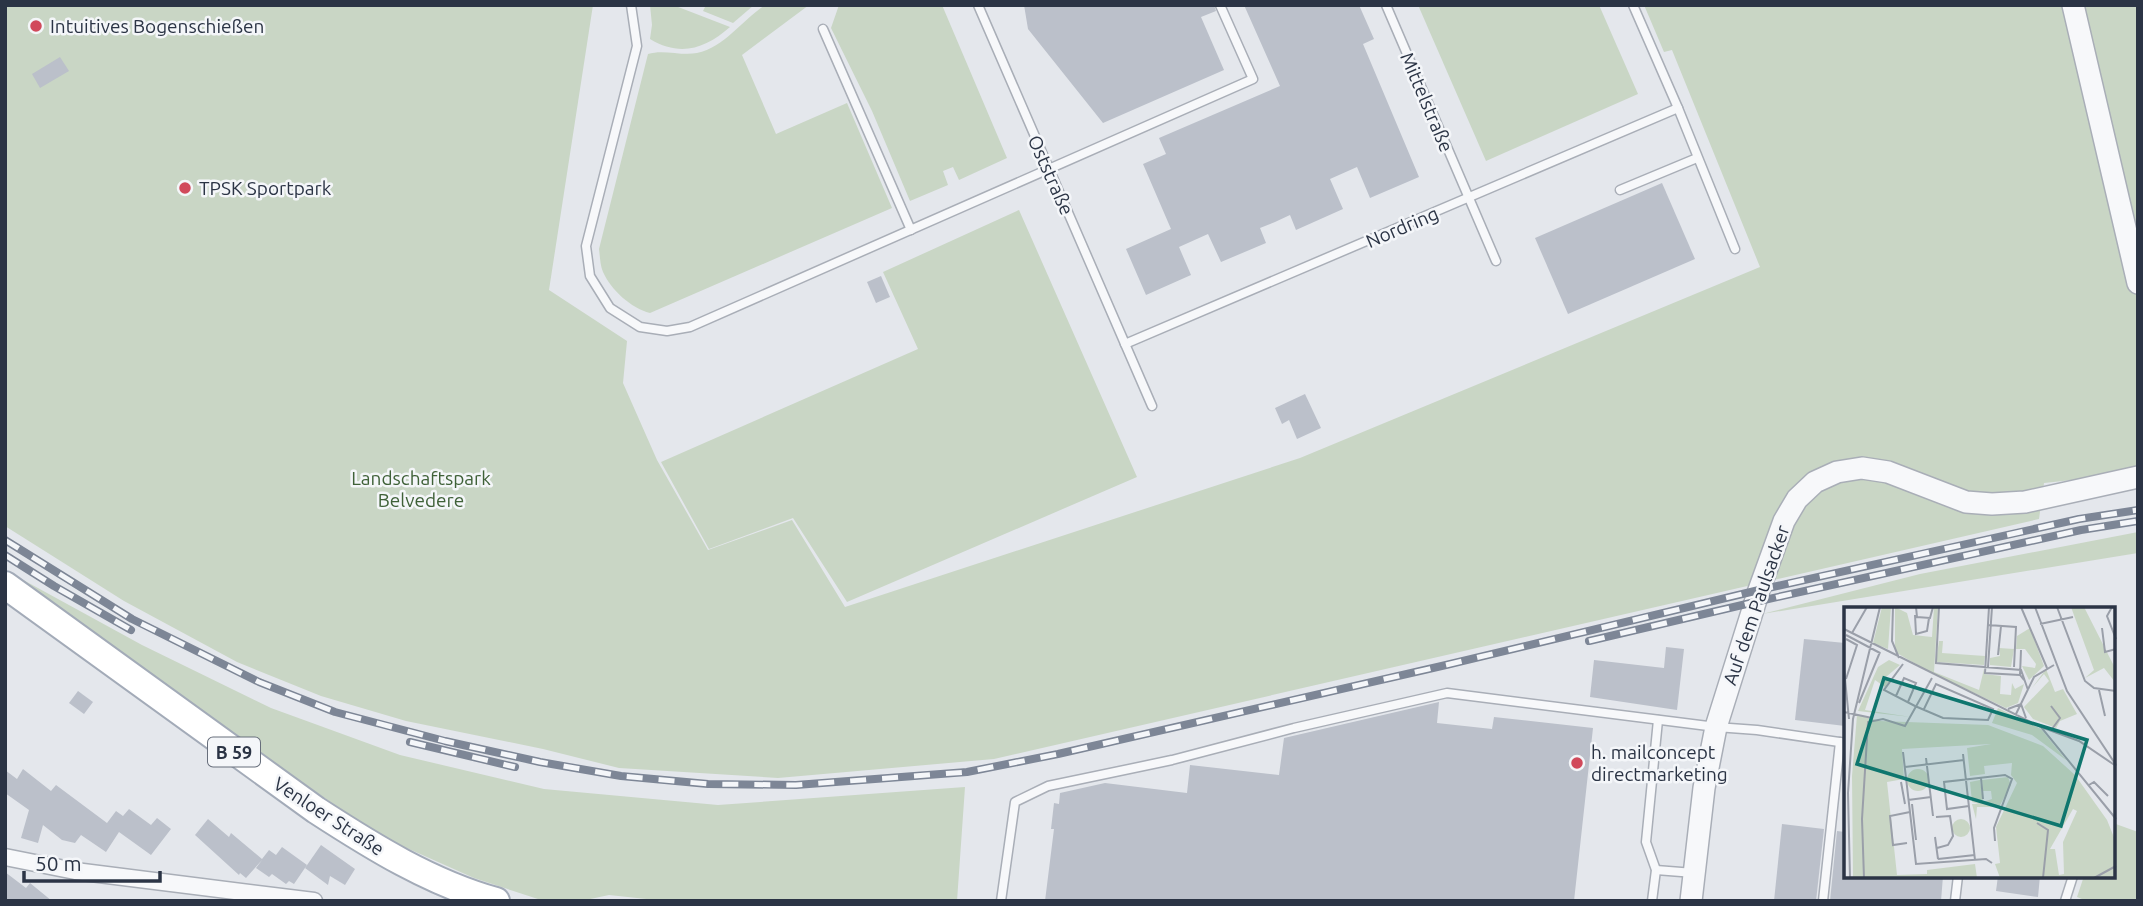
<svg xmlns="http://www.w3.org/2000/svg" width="2143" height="906" font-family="Ubuntu,sans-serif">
<rect width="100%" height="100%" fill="#e4e7ec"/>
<!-- green -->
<g fill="#c9d6c5">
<polygon points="5,5 593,5 549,290 627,341 623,383 657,460 708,550 792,520 845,607 1300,458 1760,267 1672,50 1664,52 1644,5 2138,5 2138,473 2044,483 2039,519 994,759 778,778 619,768 543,749 406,721 321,696 237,662 124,601 5,526"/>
<path d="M650,5h23l57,22c-25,22 -50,30 -80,12l2,-14z"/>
<polygon points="706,5 754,5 733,23 703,11"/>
<path d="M765,5h44l-67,50 34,79 71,-31 45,105 -242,105c-19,-5 -39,-23 -47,-41 -3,-7 -3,-16 -4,-23l49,-195c15,-5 33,2 49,-1 28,-6 45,-33 68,-48z"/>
<polygon points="839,5 942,5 1007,158 959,180 953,167 943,171 948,185 910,201 872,111 831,28"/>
<polygon points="1418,5 1599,5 1638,94 1486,161"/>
<polygon points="1019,210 1137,477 847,602 793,518 709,549 661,462 918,349 883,272"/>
<polygon points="2138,532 2138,553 1762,614 1920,574"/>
<polygon points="5,570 142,645 271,708 400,755 544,789 718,805 965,787 957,901 665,901 609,895 581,901 544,901 474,878 382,837 182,701 5,573"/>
<polygon points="2113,823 2138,832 2138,901 2087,901 2077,897 2084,876 2113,876"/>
</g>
<!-- building -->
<g fill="#bbc0ca">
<polygon points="1024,5 1214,5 1216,11 1201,17 1224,70 1103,123 1028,29"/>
<polygon points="1244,5 1359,5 1374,39 1363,44 1419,177 1370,198 1357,167 1330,179 1343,209 1296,230 1290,215 1275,222 1260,228 1266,243 1221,262 1208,234 1179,247 1191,275 1146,295 1126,249 1171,229 1143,164 1166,154 1159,138 1280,86"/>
<polygon points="60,57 69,71 40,88 32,74"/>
<polygon points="1662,183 1695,259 1568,314 1535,238"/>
<polygon points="881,276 890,297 876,303 867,282"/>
<polygon points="1305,394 1321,428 1297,439 1289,420 1282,424 1275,408"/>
<polygon points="1804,639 1845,643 1845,726 1795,720"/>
<polygon points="1666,647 1684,649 1677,710 1590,697 1594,660 1664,668"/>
<polygon points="78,691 93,702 84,714 69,703"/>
<polygon points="1439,702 1437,723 1492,729 1494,717 1593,728 1574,901 1045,901 1054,829 1051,829 1054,803 1059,804 1060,793 1105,783 1187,793 1190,765 1279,775 1284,738"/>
<polygon points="23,769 51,791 56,785 107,823 116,811 123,816 129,809 151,825 157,818 171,829 151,855 119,832 106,852 81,835 75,843 62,840 43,825 38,843 21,838 29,810 5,793 5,770 17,779"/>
<polygon points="208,819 229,837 231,833 262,859 269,850 276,855 282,847 307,865 294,884 289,881 286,884 272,874 269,877 256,868 262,860 246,878 240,873 239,875 195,835"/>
<polygon points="1782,824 1824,829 1816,901 1774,901"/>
<polygon points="1837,831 1845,832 1845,876 1943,876 1941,901 1830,901"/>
<polygon points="321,845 355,869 345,885 330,876 328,885 305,868"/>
<polygon points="5,872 26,888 30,883 52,901 5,901"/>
<polygon points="1998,876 2040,876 2038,897 1996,891"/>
</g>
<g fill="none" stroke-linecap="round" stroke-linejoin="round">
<!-- service casing -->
<g stroke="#a9aeb7" stroke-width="11">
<g id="service">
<polyline points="631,5 637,46 586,246 590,276 610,308 640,327 667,331 690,327 1253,79 1220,5"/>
<polyline points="978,5 1152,406"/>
<polyline points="1386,5 1496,261"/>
<polyline points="1633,5 1678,108 1735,249"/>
<polyline points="823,29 911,230"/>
<polyline points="1620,190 1697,158"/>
<polyline points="1125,344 1678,108"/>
<polyline points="1656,870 1694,873"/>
<polyline points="1001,901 1015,802 1048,786 1172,760 1294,728 1447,693 1716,727 1757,730 1846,743"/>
<polyline points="1652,901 1656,870 1646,842 1658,720"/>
<polyline points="1823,901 1840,742"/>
<polyline points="1955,901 1958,876"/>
<polyline points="2065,901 2073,876"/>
</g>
</g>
<!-- minor casing -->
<g stroke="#a9aeb7" stroke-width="19">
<polyline id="minor" points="5,857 75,871 314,901"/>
</g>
<!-- tertiary casing -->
<g stroke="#a9aeb7" stroke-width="24">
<g id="tertiary">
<polyline points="2073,5 2138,283"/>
<polyline points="1691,901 1704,788 1716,727 1759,590 1784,521 1797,499 1815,482 1837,472 1862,468 1888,472 1966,502 1992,504 2025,502 2138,477"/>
</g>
</g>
<!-- primary casing -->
<g stroke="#a3abb8" stroke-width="30">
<path id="primary" d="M5,585l311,225c57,37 115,73 180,91"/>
</g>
<!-- service -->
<use href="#service" stroke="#f7f8fa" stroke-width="8"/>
<!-- minor -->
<use href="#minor" stroke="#f7f8fa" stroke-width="16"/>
<!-- tertiary -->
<use href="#tertiary" stroke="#f7f8fa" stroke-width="21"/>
<!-- primary -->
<use href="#primary" stroke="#fff" stroke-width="26"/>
<!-- rail casing -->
<g stroke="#7d8696" stroke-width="8">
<g id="rail">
<polyline points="5,540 132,619 259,682 335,712 445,741 540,762 621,776 708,784 796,785 967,772 1058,754 1446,665 1759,590 2079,519 2138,510"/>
<polyline points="5,555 54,586 131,630"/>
<polyline points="1589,641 1755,602 2081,530 2138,521"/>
<polyline points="410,742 515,767"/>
</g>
</g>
<!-- rail -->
<use href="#rail" stroke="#f4f6f9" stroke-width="5" stroke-dasharray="16" stroke-linecap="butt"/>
</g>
<!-- markers -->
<g fill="#d1495b" stroke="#f4f6f9" stroke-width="2.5">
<circle cx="36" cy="26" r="7"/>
<circle cx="185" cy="188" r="7"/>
<circle cx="1577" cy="763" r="7"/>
</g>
<g text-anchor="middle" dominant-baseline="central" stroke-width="5" stroke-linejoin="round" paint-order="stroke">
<!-- shield labels -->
<rect fill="#f4f6f9" stroke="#676e7b" stroke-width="2" x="208" y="737.5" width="52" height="29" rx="5"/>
<g font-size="18" font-weight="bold" fill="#2b3445">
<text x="234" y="752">B 59</text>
</g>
<!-- poi labels -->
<g font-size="19" fill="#2b3445" stroke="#f4f6f9" text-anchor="start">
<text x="50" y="26">Intuitives Bogenschießen</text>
<text x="199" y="188">TPSK Sportpark</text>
<text x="1591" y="752">h. mailconcept<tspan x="1591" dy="22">directmarketing</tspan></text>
</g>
<!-- street labels -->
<g font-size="19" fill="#2b3445" stroke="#f4f6f9">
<text transform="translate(1427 102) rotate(67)">Mittelstraße</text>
<text transform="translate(1051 175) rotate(66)">Oststraße</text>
<text transform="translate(1402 227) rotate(-23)">Nordring</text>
<text transform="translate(1756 605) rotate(-71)">Auf dem Paulsacker</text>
<text transform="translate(329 816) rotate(33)">Venloer Straße</text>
</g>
<!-- park labels -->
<g font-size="19" fill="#3f6138" stroke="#f4f6f9">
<text x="421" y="478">Landschaftspark<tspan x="421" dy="22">Belvedere</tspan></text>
</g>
</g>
<!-- overview -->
<g transform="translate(1844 607)">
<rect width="271" height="271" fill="#e4e7ec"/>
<path d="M38,0h9l-3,42 -15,-6zM51,0l12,6 6,22 19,2 2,-30h4l-4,65 45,18 5,-21v5l17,2 -1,18 11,1 1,-12 3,6 9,-5 -6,19 -12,5 -78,-37 -33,-19zM227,0h13l31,61v14l-11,-14 -19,10 9,-8zM186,21l14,38 -15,14 -7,-14 13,2 1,-4 -11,-15h-9l1,-13zM95,34h4l-1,12 43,3 -1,9 -48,-3zM155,41l15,1 -3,18 -21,-2v-7l10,-2zM45,53l11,5 -14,12 4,3 -5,7 -10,-7 -10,30 46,7 -53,-6 20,-44zM202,62l9,23 8,-3 14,25 -17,7 -4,7 -23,-9 -9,-12 25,-26 -5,-7 -12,14zM154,101l43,21 25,31 -34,-25 -40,-12zM13,108l23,6 108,4 55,21 32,29 32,45 8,20v38h-115l-5,-14 5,-1 -4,-36 21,-44 -6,-8 1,-12 -28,3 1,8 -15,2 -3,-28 24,-4 -89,5 2,30 -17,3 10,93 30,-1v-4l48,-6 2,14h-124l-1,-102zM229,202l4,2 -14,31 1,32 -5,1 -4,-26h-5zM63 173a11 11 0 1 1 22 0a11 11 0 1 1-22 0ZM164,170l3,8 -12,22h-22l-1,12 -4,-15h7l-7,-2 -2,-20 10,-2 3,22 9,-3 -1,-8h-8l-1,-11zM108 221a9 9 0 1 1 18 0a9 9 0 1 1-18 0Z" fill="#c9d6c5" fill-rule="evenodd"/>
<path fill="none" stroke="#9a9fa9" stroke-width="2" d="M49,0l-1,34 7,17M72,0l1,10 13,1 3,-11M95,0l-3,56 85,7 7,20M145,0l-4,66 35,2M177,0l26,61M191,0l32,84 49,74M213,0l28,74 9,7 22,3M268,0l-5,9 9,23M71,8l1,19 11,-3 2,-13M196,17l33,-7M144,18l28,2 -2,40M258,21l3,24 11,-3M0,22l197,98 75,92M8,26l15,-26M2,28l34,18M177,43l-1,25 4,5M154,48l3,-29M59,57l-19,26 31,16 28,12 45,2 5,-11 -57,-25 -12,25M144,60l4,-60M0,62l5,50M2,72l11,-34 -11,-6M255,83l6,26M52,89l8,-18 12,5 -8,19M15,96l21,-51M207,99l9,12 -8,11M164,102l13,-5 5,14M0,105l28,6M172,107l18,-37 20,-12M197,120l38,14 37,25M59,145l13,112 70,-5 6,4M119,147l12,106M82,151l7,58M61,160l59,-7M137,171l2,21M57,175l4,22M245,178l5,-3 14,14M64,193l23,-3M68,197l4,36M125,199l-22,3 -3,-27 61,-7 7,4 -18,49 1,13M92,210l14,-1 3,20 -5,9 -11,3M193,216l11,7 -5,48M91,230l3,22M63,236l-14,2 -3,-29 20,-4M94,252l37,-4M6,271l-2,-85 5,-74 27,-112M20,271l-2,-59 6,-97 15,-3 22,7 27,-48M250,271l22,-12"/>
<path fill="#0f766e" fill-opacity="0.15" stroke="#0f766e" stroke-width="3.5" d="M40,71l203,62 -26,86 -204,-62z"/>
<rect width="271" height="271" fill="none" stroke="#2b3445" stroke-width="3.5"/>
</g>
<!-- border -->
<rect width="2143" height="906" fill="none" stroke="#2b3445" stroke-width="14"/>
<!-- scale -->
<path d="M24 871v10h136v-10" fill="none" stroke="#2b3445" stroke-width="3.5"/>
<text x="35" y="871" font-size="21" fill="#2b3445" stroke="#f4f6f9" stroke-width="5" paint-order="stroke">50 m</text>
</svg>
